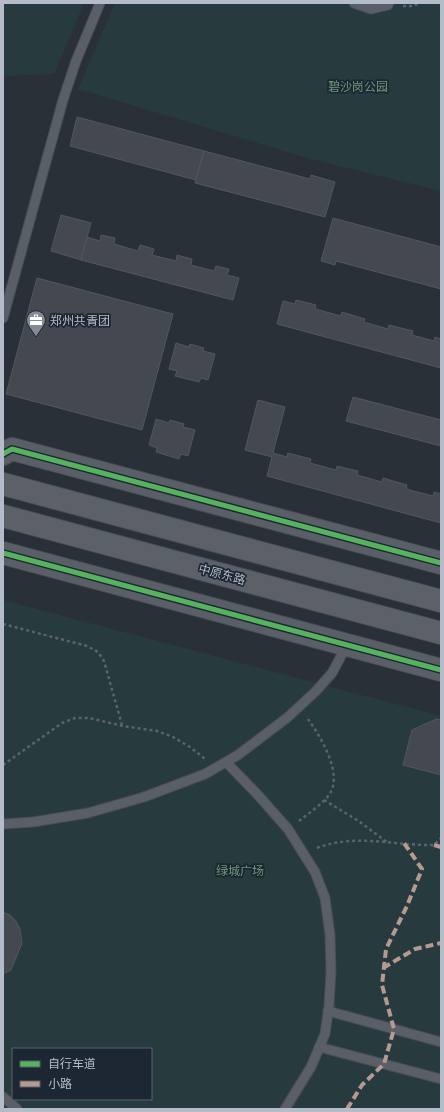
<svg xmlns="http://www.w3.org/2000/svg" width="444" height="1112" font-family="Ubuntu,'Noto Sans SC',sans-serif">
<rect width="100%" height="100%" fill="#2a3038"/>
<!-- green -->
<g fill="#273a3e" fill-rule="evenodd">
<polygon points="3,3 84,3 54,74 3,76"/>
<polygon points="115,3 441,3 441,191 311,159 78,89"/>
<path d="M3,600l438,116v393h-438zM13,1049h138v50h-138z"/>
</g>
<!-- building -->
<g fill="#444950" stroke="#52575f">
<polygon points="77,117 204,151 196,180 70,146"/>
<polygon points="204,151 310,179 311,175 335,182 325,217 195,183"/>
<polygon points="61,215 91,223 81,260 51,251"/>
<polygon points="333,218 441,247 441,289 336,261 335,265 321,261"/>
<polygon points="101,235 115,238 114,244 138,251 140,245 154,249 152,255 176,261 177,255 192,259 191,265 214,271 216,266 229,269 227,275 239,278 233,300 81,260 87,237 100,241"/>
<polygon points="37,278 173,314 142,430 6,394"/>
<polygon points="296,300 316,305 315,309 341,316 342,312 365,319 364,322 388,329 389,325 413,331 412,335 434,341 435,337 441,339 441,368 277,324 283,301 295,304"/>
<polygon points="176,343 189,347 190,344 204,348 203,351 215,354 208,380 201,378 199,382 175,376 177,371 169,369"/>
<polygon points="353,397 441,420 441,446 346,421"/>
<polygon points="258,400 285,407 273,453 287,457 288,453 311,459 310,463 336,470 337,466 358,471 357,475 382,482 383,478 407,485 406,489 433,496 434,492 441,494 441,523 267,476 272,457 245,450"/>
<polygon points="156,419 169,423 170,420 184,424 183,427 195,430 188,456 181,454 179,459 156,452 157,448 149,445"/>
<polygon points="436,719 441,720 441,775 403,765 412,730"/>
<polygon points="3,912 10,915 16,921 20,929 22,943 11,970 3,974"/>
</g>
<g fill="none" stroke-linecap="round" stroke-linejoin="round">
<!-- service casing -->
<g stroke="#484c53" stroke-width="11">
<g id="service">
<polyline points="354,3 371,9 388,5 389,3"/>
<polyline points="3,318 63,100 76,61 100,3"/>
<polyline points="226,762 257,794 288,829 315,872 325,898 330,935 331,971 329,1006 325,1034 311,1067 285,1109"/>
<polyline points="3,824 33,822 88,813 144,797 205,774 238,755 288,717 316,691 332,673 347,645"/>
<polyline points="328,1011 441,1042"/>
<polyline points="319,1047 441,1079"/>
<polyline points="3,1097 17,1109"/>
</g>
</g>
<!-- tertiary casing -->
<g stroke="#484c53" stroke-width="24">
<g id="tertiary">
<polyline points="3,454 12,449 441,563"/>
<polyline points="3,553 441,670"/>
</g>
</g>
<!-- primary casing -->
<g stroke="#484c55" stroke-width="24">
<g id="primary">
<polyline points="3,484 441,601"/>
<polyline points="3,516 441,633"/>
</g>
</g>
<!-- path -->
<g stroke="#5d636a" stroke-width="2.5" stroke-dasharray="3 3" stroke-linecap="butt">
<polyline points="403,6 413,6 420,3"/>
<polyline points="3,624 87,646 98,652 104,661 122,725"/>
<polyline points="3,765 62,723 75,718 89,718 123,726 157,731 173,737 190,747 205,759"/>
<polyline points="324,800 357,820 387,842"/>
<path d="M299,821c10,-8 22,-16 30,-26 15,-21 -9,-59 -21,-76"/>
<path d="M317,848c38,-15 78,-2 117,-3l7,-7"/>
</g>
<!-- service -->
<use href="#service" stroke="#5a5e66" stroke-width="9"/>
<!-- tertiary -->
<use href="#tertiary" stroke="#5a5e66" stroke-width="22"/>
<!-- primary -->
<use href="#primary" stroke="#5c6168" stroke-width="22"/>
<!-- quiet -->
<g stroke="#b69a8f" stroke-width="4" stroke-dasharray="8 4" stroke-linecap="butt">
<polyline points="434,845 441,847"/>
<polyline points="383,968 415,949 441,943"/>
<polyline points="347,1109 362,1085 384,1064 394,1029 382,985 386,949 407,906 422,869 404,843"/>
</g>
<!-- cycleway casing -->
<g stroke="#1d2633" stroke-width="8">
<g id="cycleway">
<polyline points="3,454 12,449 441,563"/>
<polyline points="3,553 441,670"/>
</g>
</g>
<!-- cycleway -->
<use href="#cycleway" stroke="#56b35d" stroke-width="5"/>
</g>
<!-- icons -->
<defs>
<g id="office-pin" transform="scale(1)"><path d="M0 17L-7.5 6A9.5 9.5 0 1 1 7.5 6Z" fill="#848b96" stroke="#1d2633"/><path d="M-6-3h4V-5.5h4V-3h4V5H-6ZM-1-4.5V-3h2v-1.5ZM-6 0V1H6V0Z" fill="#fff"/></g>
</defs>
<g fill-rule="evenodd">
<use href="#office-pin" x="36" y="320"/>
</g>
<g text-anchor="middle" dominant-baseline="central" stroke-width="3.5" stroke-linejoin="round" paint-order="stroke">
<!-- park labels -->
<g font-size="12" fill="#6b9a76" stroke="#1d2633">
<text x="358" y="86">碧沙岗公园</text>
<text x="240" y="870">绿城广场</text>
</g>
<!-- poi labels -->
<g font-size="12" fill="#b4bcc9" stroke="#1d2633" text-anchor="start">
<text x="50" y="320">郑州共青团</text>
</g>
<!-- street labels -->
<g font-size="12" fill="#b4bcc9" stroke="#1d2633">
<text transform="translate(222 574) rotate(15)">中原东路</text>
</g>
</g>
<!-- border -->
<rect width="444" height="1112" fill="none" stroke="#b4bcc9" stroke-width="8"/>
<!-- legend -->
<rect x="12" y="1048" width="140" height="52" fill="#1d2633" stroke="#59626f"/>
<rect x="20" y="1061" width="20" height="6" fill="#56b35d" stroke="#59626f"/>
<text x="48" y="1068" font-size="12" fill="#b4bcc9">自行车道</text>
<rect x="20" y="1081" width="20" height="6" fill="#b69a8f" stroke="#59626f"/>
<text x="48" y="1088" font-size="12" fill="#b4bcc9">小路</text>
</svg>
